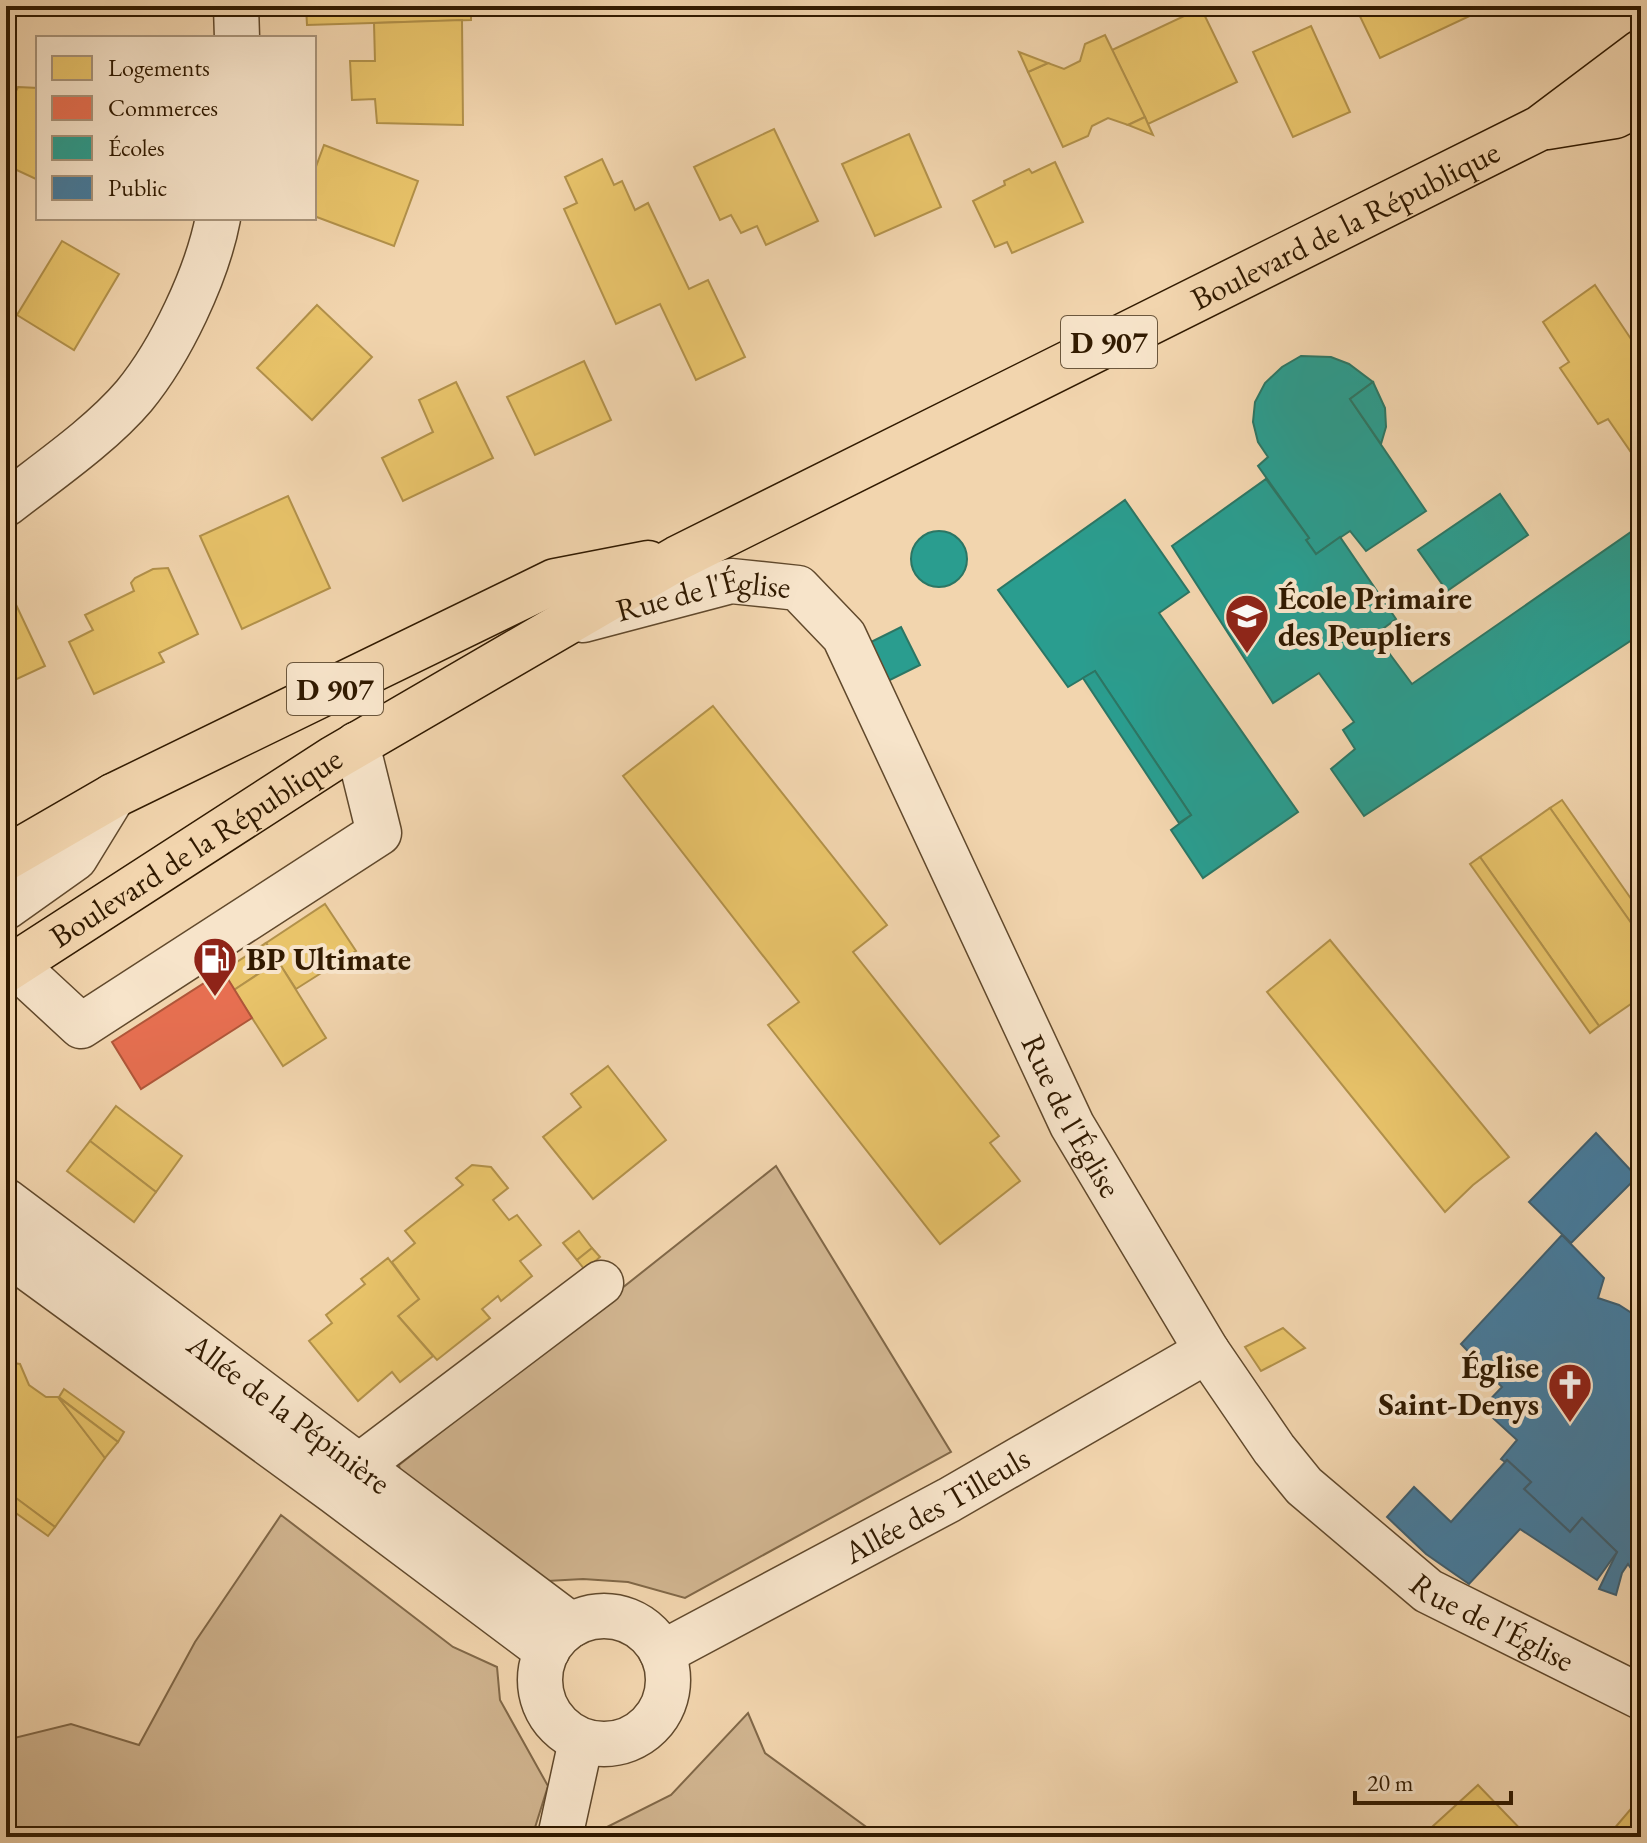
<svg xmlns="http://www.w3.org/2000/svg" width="1647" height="1843" font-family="'EB Garamond',serif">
<rect width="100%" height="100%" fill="#f2d5ae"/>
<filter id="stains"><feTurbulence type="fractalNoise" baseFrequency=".0025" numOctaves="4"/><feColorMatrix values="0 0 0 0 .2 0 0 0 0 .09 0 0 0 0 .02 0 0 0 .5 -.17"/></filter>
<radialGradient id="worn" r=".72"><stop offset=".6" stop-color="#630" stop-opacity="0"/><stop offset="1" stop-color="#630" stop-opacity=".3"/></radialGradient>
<!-- green -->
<g fill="#d1b590" stroke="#816848" stroke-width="2">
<polygon points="776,1166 951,1452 685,1598 628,1582 583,1579 547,1581 402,1484 399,1465"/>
<polygon points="281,1515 453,1647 497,1667 500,1700 548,1786 532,1837 6,1837 6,1740 71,1724 139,1745 195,1642"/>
<polygon points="748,1713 765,1753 880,1837 602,1837 605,1828 671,1795"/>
</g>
<!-- homes -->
<g fill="#e9c46a" stroke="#b2914a" stroke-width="2">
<polygon points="306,6 471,6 471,20 307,25"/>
<polygon points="1355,6 1471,6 1474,14 1380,58"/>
<polygon points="1201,8 1237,82 1148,124 1112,50"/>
<polygon points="462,20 463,125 377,123 375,99 352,100 350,61 375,61 374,23"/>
<polygon points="1311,26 1350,112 1293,137 1253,52"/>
<polygon points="1105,35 1145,117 1128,125 1108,118 1092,126 1088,136 1063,147 1028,72 1048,63 1064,69 1080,61 1085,44"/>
<polygon points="1019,52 1048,63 1028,72"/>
<polygon points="18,87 38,88 38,180 6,165 6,111"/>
<polygon points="1145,117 1148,124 1153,135 1128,125"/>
<polygon points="774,129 818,221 766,245 757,226 741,233 731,215 720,220 694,167"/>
<polygon points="909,134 941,207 875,236 842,164"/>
<polygon points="324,145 418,181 394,246 314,216 314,172"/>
<polygon points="602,159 614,185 622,181 635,210 648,203 689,289 708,280 745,357 696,380 660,304 616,324 564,209 577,203 565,177"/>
<polygon points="1055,162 1083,222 1012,253 1007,242 995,247 973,201 1005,185 1004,181 1029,169 1032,173"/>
<polygon points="62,241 119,274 74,350 17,315"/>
<polygon points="1595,285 1641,354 1641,454 1635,458 1608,419 1598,424 1560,368 1569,362 1543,322"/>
<polygon points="317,305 372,357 312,420 257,368"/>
<polygon points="584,361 611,420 535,455 507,397"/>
<polygon points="456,382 493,458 403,501 382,458 433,432 419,400"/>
<polygon points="288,496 330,588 242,629 200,536"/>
<polygon points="168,568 198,634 159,653 164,662 94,694 69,642 93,630 85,615 134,591 131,583 135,578 153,569"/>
<polygon points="10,592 45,666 6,684 6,594"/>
<polygon points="713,706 887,925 853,952 999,1136 990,1143 1020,1181 940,1244 768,1025 799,1002 623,776"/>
<polygon points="1562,800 1641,913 1641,937 1550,808"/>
<polygon points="1550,808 1641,937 1641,997 1599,1026 1480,857"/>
<polygon points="1480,857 1599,1026 1590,1033 1470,864"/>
<polygon points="325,904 356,951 296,989 266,943"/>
<polygon points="1330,940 1509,1157 1473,1185 1445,1212 1267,992"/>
<polygon points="266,943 278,961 234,990 223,971"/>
<polygon points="278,961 326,1038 283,1066 234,990"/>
<polygon points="608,1066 666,1140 593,1199 543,1137 581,1107 571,1094"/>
<polygon points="116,1106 182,1156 156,1192 90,1141"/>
<polygon points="90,1141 156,1192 134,1222 67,1171"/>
<polygon points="472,1165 491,1167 508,1188 493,1200 509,1220 517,1215 541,1245 520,1261 532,1276 501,1301 498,1296 482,1309 490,1318 437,1360 398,1316 419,1299 392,1262 415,1243 405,1231 463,1185 456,1178"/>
<polygon points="579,1231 592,1248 577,1260 563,1243"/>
<polygon points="592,1248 600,1257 585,1270 577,1260"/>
<polygon points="388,1258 419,1299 398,1316 433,1356 400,1382 392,1372 358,1401 309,1341 332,1323 326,1315 365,1284 361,1279"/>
<polygon points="1283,1328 1305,1348 1261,1371 1245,1347"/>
<polygon points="6,1362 20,1364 29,1385 46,1397 58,1397 105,1458 55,1527 6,1491"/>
<polygon points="64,1389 124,1432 118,1442 59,1397"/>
<polygon points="58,1397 118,1442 105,1458"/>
<polygon points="12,1495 55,1527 48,1536 13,1511"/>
<polygon points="1478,1785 1528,1837 1421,1837"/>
<polygon points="1641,1797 1641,1837 1607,1837"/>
</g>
<!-- shops -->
<polygon fill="#e76f51" stroke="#b05639" stroke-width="2" points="223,971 252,1018 141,1089 112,1042"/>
<!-- schools -->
<g fill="#2a9d8f" stroke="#2c7664" stroke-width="2">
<polygon points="1301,356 1331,357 1349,364 1373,382 1350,399 1426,511 1366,551 1350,531 1316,554 1306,540 1309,538 1258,466 1268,457 1258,442 1253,422 1255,402 1265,383 1282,367"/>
<polygon points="1373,382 1385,408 1386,427 1381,444 1350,399"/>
<polygon points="1266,479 1309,538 1306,540 1316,554 1340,537 1396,619 1372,637 1385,657 1389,653 1412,684 1641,525 1641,634 1364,816 1331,769 1355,749 1343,730 1354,722 1319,673 1273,703 1172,546"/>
<polygon points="1500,494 1528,535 1447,591 1418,550"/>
<polygon points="1125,500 1189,592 1159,613 1298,812 1203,878 1171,830 1191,815 1095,671 1068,687 998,590"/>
<circle cx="939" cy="559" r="28"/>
<polygon points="901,627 920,665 886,682 867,644"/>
<polygon points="1095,671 1191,815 1179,823 1083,678"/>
</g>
<!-- public -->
<g fill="#457b9d" stroke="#3f5e6e" stroke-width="2">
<polygon points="1596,1133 1637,1177 1571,1243 1529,1202"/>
<polygon points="1562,1235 1604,1278 1598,1298 1619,1305 1641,1319 1641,1557 1630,1567 1628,1564 1622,1573 1616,1595 1599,1589 1617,1552 1582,1518 1570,1532 1524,1489 1531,1482 1507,1460 1505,1462 1501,1459 1517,1440 1482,1408 1502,1387 1461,1344"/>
<polygon points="1507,1460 1531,1482 1524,1489 1570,1532 1582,1518 1617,1552 1597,1580 1520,1529 1469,1584 1426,1554 1387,1517 1414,1487 1451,1522"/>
</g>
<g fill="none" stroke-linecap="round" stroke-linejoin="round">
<!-- minor casing -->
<g stroke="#61492c" stroke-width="47">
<g id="minor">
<polyline points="236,6 237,38"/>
<path d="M6,504c41,-32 95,-69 128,-108 37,-45 73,-121 84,-178"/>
<path id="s1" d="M583,620l148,-39 67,7 46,48 228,489 135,226 67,98 30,37 124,105 213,106"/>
<polyline points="6,907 75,858 113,796"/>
<polyline points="15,965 81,1026 379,833 357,744"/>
<path id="s2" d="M6,1201l565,424"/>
<polyline points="6,1252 335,1492 547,1651"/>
<polyline points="340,1487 359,1466 601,1283"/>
<circle cx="604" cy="1680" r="64"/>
<path id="s3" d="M662,1653l287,-153 258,-149"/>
<polyline points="560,1837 581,1741"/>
</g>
</g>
<!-- major casing -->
<g stroke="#311a00" stroke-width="47">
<g id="major">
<polyline points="1547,127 1615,116 1641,103"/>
<polyline points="6,858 113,796 555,581 648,563"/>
<path id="s4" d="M6,970l328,-212 344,-200 862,-430 101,-76"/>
</g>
</g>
<!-- minor -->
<use href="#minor" stroke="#f7e4ca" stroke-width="44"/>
<!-- major -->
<use href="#major" stroke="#f2d5ae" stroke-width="44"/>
</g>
<!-- icons -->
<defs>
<g id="school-pin" transform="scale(2.3)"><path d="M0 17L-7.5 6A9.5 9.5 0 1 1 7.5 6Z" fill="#8f2418" stroke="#f7e4ca"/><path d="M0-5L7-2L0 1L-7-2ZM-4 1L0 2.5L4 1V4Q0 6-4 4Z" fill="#fff"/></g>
<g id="fuel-pin" transform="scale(2.3)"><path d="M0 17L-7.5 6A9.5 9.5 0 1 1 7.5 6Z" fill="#8f2418" stroke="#f7e4ca"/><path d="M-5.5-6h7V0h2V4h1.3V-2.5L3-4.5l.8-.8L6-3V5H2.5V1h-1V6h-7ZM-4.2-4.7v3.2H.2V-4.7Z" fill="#fff"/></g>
<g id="church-pin" transform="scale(2.3)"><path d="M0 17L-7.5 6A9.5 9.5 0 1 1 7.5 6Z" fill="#8f2418" stroke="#f7e4ca"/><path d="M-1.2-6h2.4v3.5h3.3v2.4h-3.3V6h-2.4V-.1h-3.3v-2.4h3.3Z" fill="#fff"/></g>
</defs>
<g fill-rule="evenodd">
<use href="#school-pin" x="1247" y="616"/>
<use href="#fuel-pin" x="215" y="959"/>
<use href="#church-pin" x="1570" y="1385"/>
</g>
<g text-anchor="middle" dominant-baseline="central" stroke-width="8" stroke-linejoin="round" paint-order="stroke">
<!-- shield labels -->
<g fill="#f7e4ca" stroke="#6c573d" stroke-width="2">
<rect x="1061" y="316" width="96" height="52" rx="6"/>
<rect x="287" y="663" width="96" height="52" rx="6"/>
</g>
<g font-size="30" font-weight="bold" fill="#311a00">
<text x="1109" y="342">D 907</text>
<text x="335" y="689">D 907</text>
</g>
<!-- street labels -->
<g font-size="32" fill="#311a00" stroke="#f7e4ca">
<text stroke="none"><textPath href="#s4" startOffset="1534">Boulevard de la République</textPath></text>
<text stroke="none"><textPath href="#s1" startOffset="124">Rue de l'Église</textPath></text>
<text stroke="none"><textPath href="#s4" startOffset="226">Boulevard de la République</textPath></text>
<text stroke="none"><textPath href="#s1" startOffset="818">Rue de l'Église</textPath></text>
<text stroke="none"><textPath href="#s2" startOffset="354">Allée de la Pépinière</textPath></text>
<text stroke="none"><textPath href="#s3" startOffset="312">Allée des Tilleuls</textPath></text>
<text stroke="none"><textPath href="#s1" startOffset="1490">Rue de l'Église</textPath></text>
</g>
<!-- poi labels -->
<g font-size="32" font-weight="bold" fill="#311a00" stroke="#f7e4ca" text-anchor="start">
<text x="1278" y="598">École Primaire<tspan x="1278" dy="37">des Peupliers</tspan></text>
<text x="246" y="959">BP Ultimate</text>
<text x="1539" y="1367" text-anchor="end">Église<tspan x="1539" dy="37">Saint-Denys</tspan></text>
</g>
</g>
<!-- margin -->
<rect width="1647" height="1843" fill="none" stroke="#f2d5ae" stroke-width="32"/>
<rect x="8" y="8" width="1631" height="1827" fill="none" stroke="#311a00" stroke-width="4"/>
<rect x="16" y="16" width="1615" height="1811" fill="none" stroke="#311a00" stroke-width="2"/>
<!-- legend -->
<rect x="36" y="36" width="280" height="184" fill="#f7e4ca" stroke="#a89379" stroke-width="2"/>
<rect x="52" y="56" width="40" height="24" fill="#e9c46a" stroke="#a89379" stroke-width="2"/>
<text x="108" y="76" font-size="24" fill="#311a00">Logements</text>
<rect x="52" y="96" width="40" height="24" fill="#e76f51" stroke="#a89379" stroke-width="2"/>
<text x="108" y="116" font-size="24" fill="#311a00">Commerces</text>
<rect x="52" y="136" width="40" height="24" fill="#2a9d8f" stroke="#a89379" stroke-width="2"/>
<text x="108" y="156" font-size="24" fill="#311a00">Écoles</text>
<rect x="52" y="176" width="40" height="24" fill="#457b9d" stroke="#a89379" stroke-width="2"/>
<text x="108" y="196" font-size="24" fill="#311a00">Public</text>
<!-- scale -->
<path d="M1355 1791v12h156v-12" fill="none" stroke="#311a00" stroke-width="4"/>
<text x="1367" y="1791" font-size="24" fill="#311a00" stroke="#f7e4ca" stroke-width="6" paint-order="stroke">20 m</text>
<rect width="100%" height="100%" filter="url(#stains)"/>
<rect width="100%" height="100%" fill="url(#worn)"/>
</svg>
